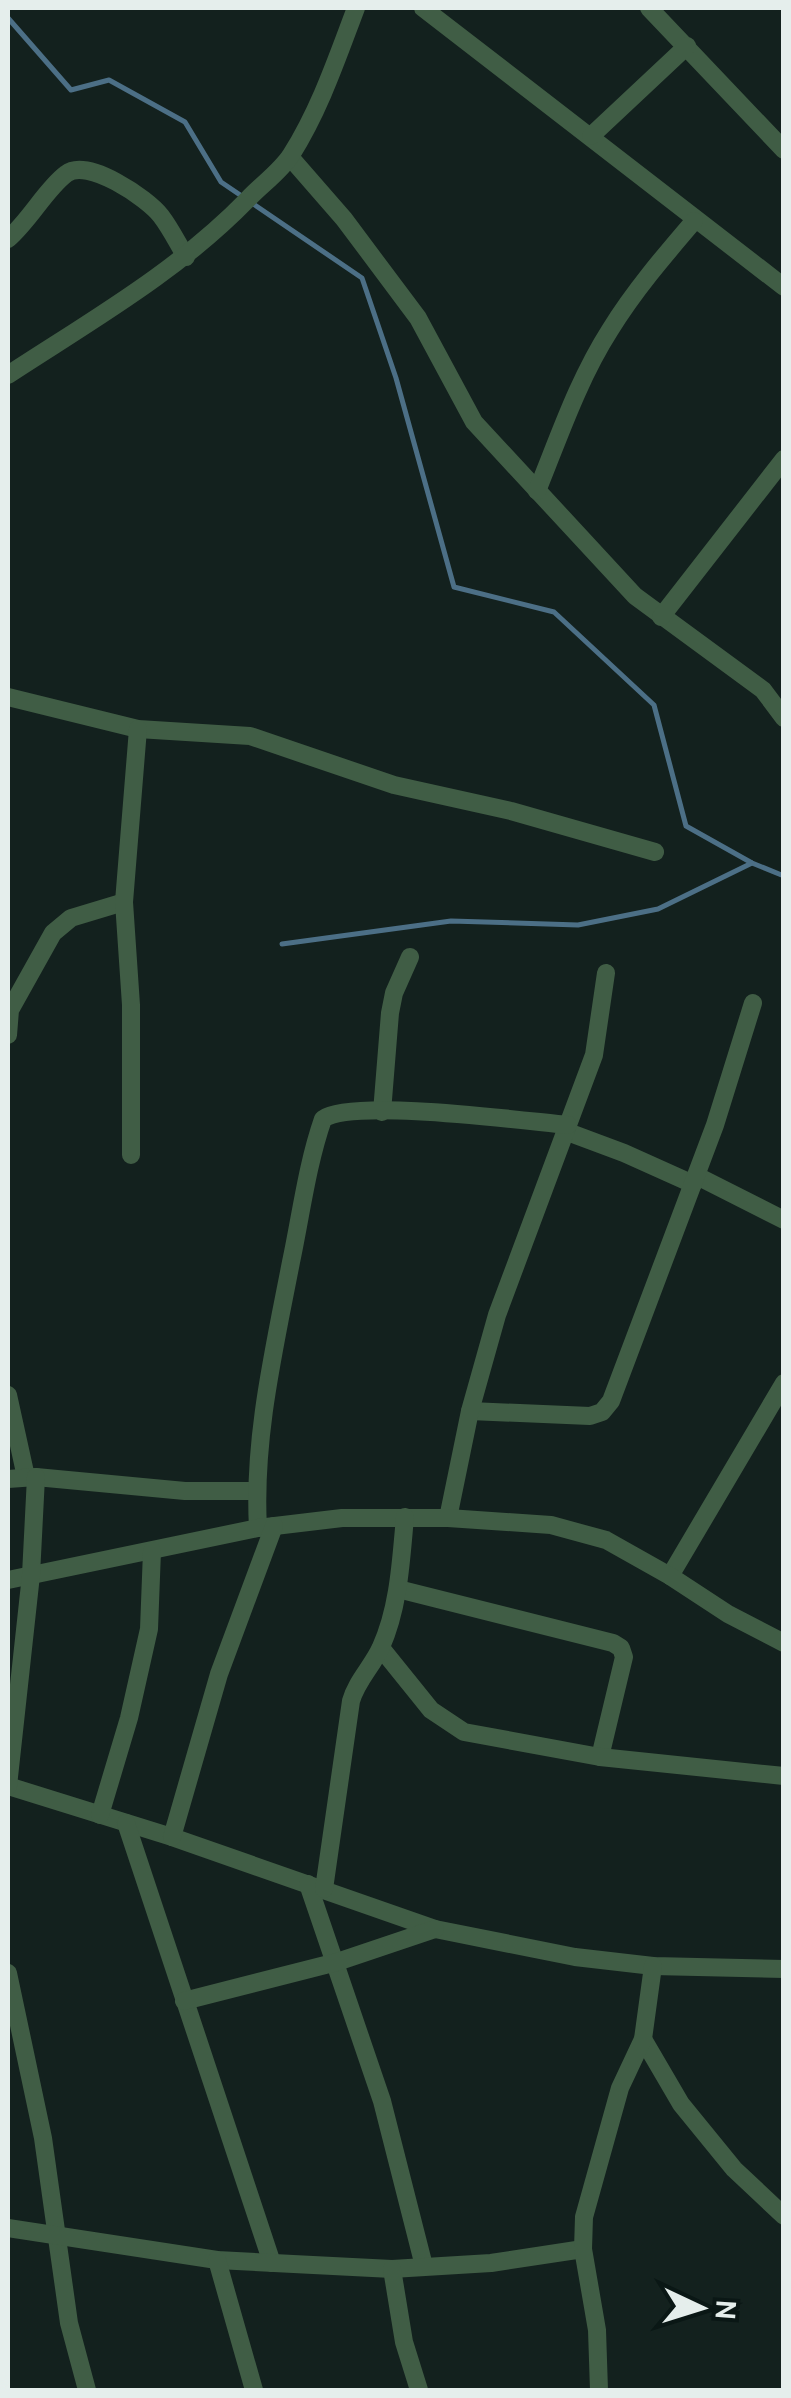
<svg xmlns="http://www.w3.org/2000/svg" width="791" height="2398" font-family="Cabin,sans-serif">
<rect width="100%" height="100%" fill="#13211e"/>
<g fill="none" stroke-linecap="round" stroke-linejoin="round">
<!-- stream -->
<g stroke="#4c6f86" stroke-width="5">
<polyline points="8,18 71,90 109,80 185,122 221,182 362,278 396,378 454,587 554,612 654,705 686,826 752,863 784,876"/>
<polyline points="282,944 451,921 578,925 658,909 752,863"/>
</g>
<!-- minor -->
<g stroke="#405d45" stroke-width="18">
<polyline points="423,8 784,287"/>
<polyline points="649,8 784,150"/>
<polyline points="591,136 687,46"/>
<polyline points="290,157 344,219 418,318 474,422 635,596 763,690 784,718"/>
<path d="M8,239c22,-19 38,-50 58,-65 21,-17 81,24 95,42 10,13 17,28 25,41"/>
<path d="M8,375c84,-55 169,-103 240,-176 14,-15 32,-27 43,-44 29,-46 46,-97 65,-147"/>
<path d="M537,491c22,-54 41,-111 73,-161 24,-39 54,-74 84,-109"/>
<polyline points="661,617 784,459"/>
<polyline points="8,697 138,729 250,736 394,785 511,811 655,852"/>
<polyline points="8,1035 10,1010 53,933 71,918 124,902"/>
<polyline points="382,1112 390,1013 394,993 410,957"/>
<polyline points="565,1131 624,1153 693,1184"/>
<polyline points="131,1155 131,1005 124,902 138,729"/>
<polyline points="697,1176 784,1220"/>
<polyline points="8,1395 26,1477"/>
<polyline points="470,1411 590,1416 602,1412 611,1401 715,1125 753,1003"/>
<polyline points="8,1479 36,1477 185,1491 256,1491"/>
<polyline points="448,1518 470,1411 497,1315 594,1055 606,973"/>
<path d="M258,1528c-5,-89 16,-178 33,-266 10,-47 16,-97 32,-143 30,-21 201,2 245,6"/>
<polyline points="670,1576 784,1383"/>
<polyline points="8,1580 258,1528 342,1518 448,1518 551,1525 606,1540 670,1576 728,1614 784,1643"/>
<polyline points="398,1589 613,1643 621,1648 624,1657 600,1757"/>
<polyline points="381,1648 431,1710 464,1732 600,1757 784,1776"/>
<polyline points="8,1786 172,1837 435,1929 575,1957 653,1966 784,1969"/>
<polyline points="8,1786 31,1575 36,1477"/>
<polyline points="100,1815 129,1718 149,1629 152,1551"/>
<polyline points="126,1823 272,2263"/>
<polyline points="172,1837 219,1674 274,1526"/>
<polyline points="308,1884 382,2101 424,2266"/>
<path d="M324,1889l27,-188c6,-21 21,-34 30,-54 18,-40 20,-87 24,-130"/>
<polyline points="8,1973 43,2138 69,2323 87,2390"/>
<polyline points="184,2001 337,1962 435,1929"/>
<polyline points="643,2039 681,2104 734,2169 784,2216"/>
<polyline points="8,2228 217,2260 392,2269 491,2263 583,2249"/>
<polyline points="217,2260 254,2390"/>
<polyline points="392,2269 404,2342 419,2390"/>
<polyline points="599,2390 597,2330 583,2249 584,2217 620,2088 643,2039 653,1966"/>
</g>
</g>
<!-- border -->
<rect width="791" height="2398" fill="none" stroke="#e5eeec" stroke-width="20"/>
<!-- north arrow -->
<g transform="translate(701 2308) rotate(94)" stroke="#0a1715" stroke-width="8" paint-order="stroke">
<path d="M0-8L18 38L0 25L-18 38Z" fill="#e5eeec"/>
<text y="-15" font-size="28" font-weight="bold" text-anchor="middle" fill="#e5eeec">N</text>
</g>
</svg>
